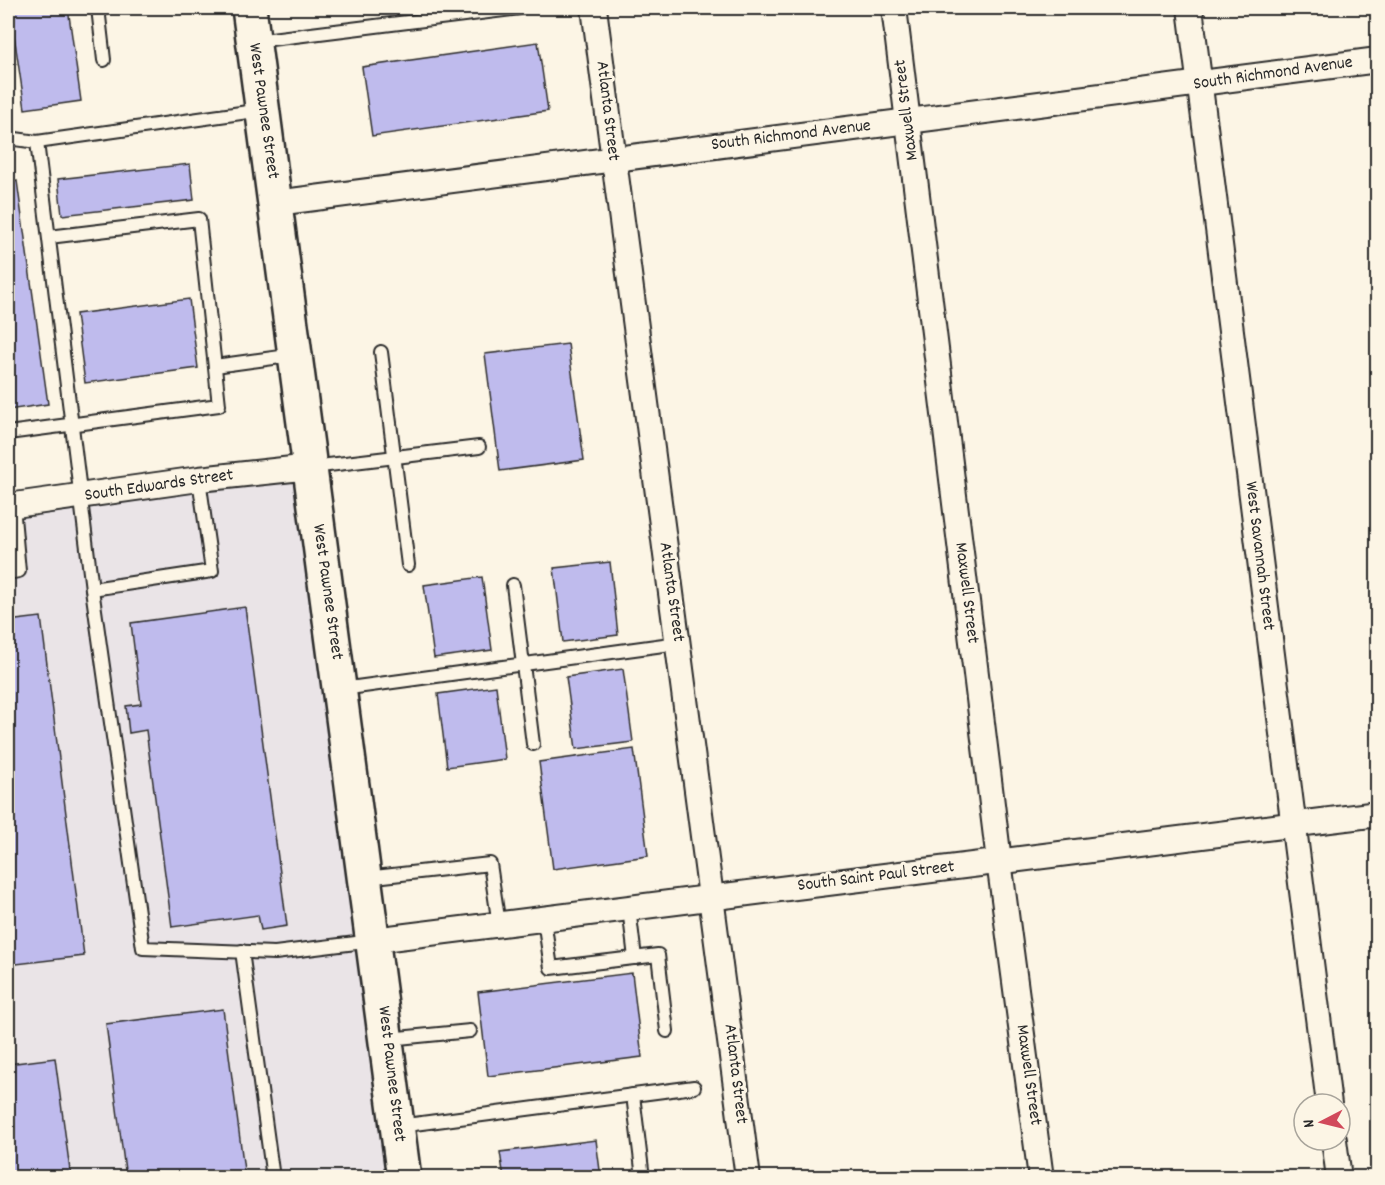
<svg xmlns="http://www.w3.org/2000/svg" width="1385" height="1185" font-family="Dekko,sans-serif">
<rect width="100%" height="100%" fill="#fcf5e5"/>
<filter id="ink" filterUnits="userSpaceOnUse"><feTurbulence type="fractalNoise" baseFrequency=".0167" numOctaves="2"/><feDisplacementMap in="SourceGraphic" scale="12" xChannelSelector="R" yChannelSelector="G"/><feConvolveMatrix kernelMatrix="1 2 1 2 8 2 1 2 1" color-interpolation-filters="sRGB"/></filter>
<g filter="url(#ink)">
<!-- built -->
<polygon fill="#eae4e7" points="311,467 403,1177 8,1177 8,508"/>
<!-- building -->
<g fill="#bfbbed" stroke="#2b2b2b" stroke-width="1.5">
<polygon points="10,8 68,8 81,101 25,109"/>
<polygon points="538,42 548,111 372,136 362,67"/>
<polygon points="190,164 194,200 62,215 58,179"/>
<polygon points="17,181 48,404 8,410 8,183"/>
<polygon points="189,299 198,368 85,383 76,314"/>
<polygon points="568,344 584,460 500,471 485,354"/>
<polygon points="610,562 618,635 563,642 554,568"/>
<polygon points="482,577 492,650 434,658 424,585"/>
<polygon points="245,607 287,926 261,930 258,915 172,927 146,730 129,733 126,706 141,704 131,623"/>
<polygon points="41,617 84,956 8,965 8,621"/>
<polygon points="623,669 633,742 576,749 566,677"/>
<polygon points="496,686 505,759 447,767 438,694"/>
<polygon points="634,749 648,856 553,869 539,762"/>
<polygon points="632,973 642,1057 488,1076 478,992"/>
<polygon points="223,1009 245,1178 126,1178 106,1024"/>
<polygon points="55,1058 71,1178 8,1178 8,1064"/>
<polygon points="596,1140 601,1178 504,1178 500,1152"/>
</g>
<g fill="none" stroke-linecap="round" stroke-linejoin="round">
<!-- lane casing -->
<g stroke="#2b2b2b" stroke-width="16">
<g id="lane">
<polyline points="98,8 104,60"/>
<polyline points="255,41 520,8"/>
<polyline points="262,110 37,142 92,589 143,948 275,953 372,941"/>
<polyline points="8,138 37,142"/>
<polyline points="381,352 408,565"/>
<polyline points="215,366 295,355"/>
<polyline points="8,433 219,405 199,219 49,237"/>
<polyline points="312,467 479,447"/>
<polyline points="8,573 19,571 13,506"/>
<polyline points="513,585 533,744"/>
<polyline points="92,589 212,571 199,479"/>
<polyline points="342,689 678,643"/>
<polyline points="366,878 490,864 499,925"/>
<polyline points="629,908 635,958"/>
<polyline points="544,919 551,968 658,955 667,1031"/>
<polyline points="242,951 273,1178"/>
<polyline points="388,1039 470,1031"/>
<polyline points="633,1095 643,1178"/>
<polyline points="399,1126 694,1087"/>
</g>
</g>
<!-- street casing -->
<g stroke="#2b2b2b" stroke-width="28">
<g id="street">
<polyline points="594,8 748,1178"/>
<polyline points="894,8 999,861 1041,1178"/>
<polyline points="1190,8 1329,1104"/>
<polyline points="276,203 1378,60"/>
<polyline points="8,506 199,479 311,467"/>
<polyline points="374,940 1378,814"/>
<polyline points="1334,1140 1339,1178"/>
</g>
</g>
<!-- secondary casing -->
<g stroke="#2b2b2b" stroke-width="38">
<polyline id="secondary" points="249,8 404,1178"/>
</g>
<!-- lane -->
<use href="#lane" stroke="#fcf5e5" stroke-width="12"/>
<!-- street -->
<use href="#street" stroke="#fcf5e5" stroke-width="24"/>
<!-- secondary -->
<use href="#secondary" stroke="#fcf5e5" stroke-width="33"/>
</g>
</g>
<g text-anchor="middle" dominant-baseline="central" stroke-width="6" stroke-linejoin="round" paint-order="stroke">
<!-- street labels -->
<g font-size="18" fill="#2b2b2b" stroke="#fcf5e5">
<text transform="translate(1273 74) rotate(-8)">South Richmond Avenue</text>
<text transform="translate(907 110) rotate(-97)">Maxwell Street</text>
<text transform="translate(263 111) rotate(82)">West Pawnee Street</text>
<text transform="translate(607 111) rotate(83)">Atlanta Street</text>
<text transform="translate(791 136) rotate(-7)">South Richmond Avenue</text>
<text transform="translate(159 486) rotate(-8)">South Edwards Street</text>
<text transform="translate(1259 556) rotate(83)">West Savannah Street</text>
<text transform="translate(327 592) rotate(82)">West Pawnee Street</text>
<text transform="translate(671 592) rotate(82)">Atlanta Street</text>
<text transform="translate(966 593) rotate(83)">Maxwell Street</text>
<text transform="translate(876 877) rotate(-7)">South Saint Paul Street</text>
<text transform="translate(391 1074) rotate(83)">West Pawnee Street</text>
<text transform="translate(735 1074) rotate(83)">Atlanta Street</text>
<text transform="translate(1028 1075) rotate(82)">Maxwell Street</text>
</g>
</g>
<!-- margin -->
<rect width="1385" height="1185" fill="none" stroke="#fcf5e5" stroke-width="30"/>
<rect x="15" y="15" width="1355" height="1155" fill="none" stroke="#2b2b2b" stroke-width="2" filter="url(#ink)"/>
<!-- north arrow -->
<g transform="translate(1322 1122) rotate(263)"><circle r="28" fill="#fcf5e5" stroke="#a8a49b" stroke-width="1.5"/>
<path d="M0-4.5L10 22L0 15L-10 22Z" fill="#d1495b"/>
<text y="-9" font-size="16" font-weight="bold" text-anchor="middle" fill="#2b2b2b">N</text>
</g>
</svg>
